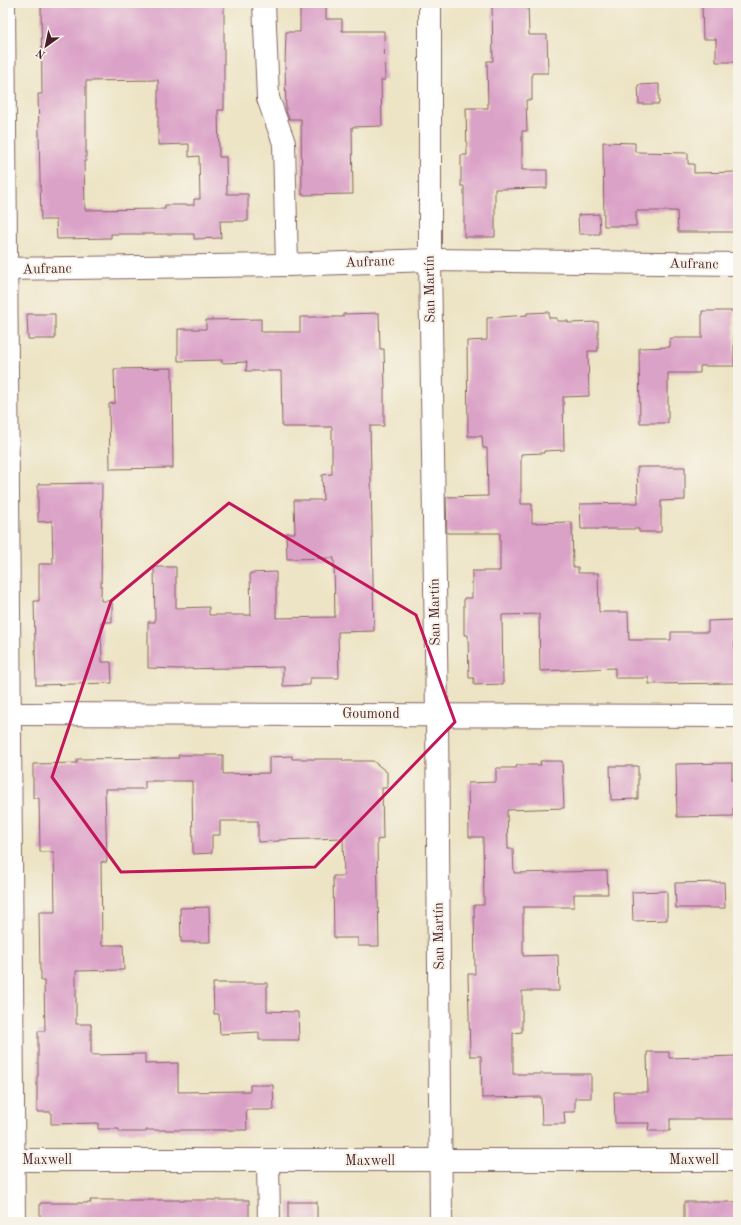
<svg xmlns="http://www.w3.org/2000/svg" width="741" height="1225" font-family="'Old Standard TT',serif">
<rect width="100%" height="100%" fill="#f7f3e8"/>
<filter id="ink" filterUnits="userSpaceOnUse"><feTurbulence type="fractalNoise" baseFrequency=".025" numOctaves="2"/><feDisplacementMap in="SourceGraphic" scale="8" xChannelSelector="R" yChannelSelector="G"/><feConvolveMatrix kernelMatrix="1 2 1 2 8 2 1 2 1" color-interpolation-filters="sRGB"/></filter>
<filter id="wash" filterUnits="userSpaceOnUse"><feTurbulence type="fractalNoise" baseFrequency=".012" numOctaves="4" result="noise"/><feDisplacementMap in="SourceGraphic" scale="16" xChannelSelector="R" yChannelSelector="G"/><feGaussianBlur stdDeviation="0.9" result="paint"/><feColorMatrix in="noise" values="0 0 0 0 0 0 0 0 0 0 0 0 0 0 0 0 0 1.4 0 .05"/><feComposite in="paint" operator="in"/></filter>
<g filter="url(#wash)">
<rect width="100%" height="100%" fill="#ede4c5"/>
<g id="blocks">
<!-- building -->
<g fill="#dba2c8" fill-rule="evenodd">
<path d="M41,3h164v1h19v106h-6l1,47h7l1,37h21v27h-28l1,17 -27,1v-5h-83v4l-54,1 -1,-19h-15l-3,-126h4zM158,80v65l31,-1v13l10,-1 1,43h-6v6h-29v4l-80,1 -1,-49h2v-80z"/>
<polygon points="300,3 326,3 326,19 342,19 342,31 384,31 385,80 381,80 382,126 352,127 353,194 302,195 301,119 289,119 286,111 285,65 286,32 300,32"/>
<polygon points="492,3 528,3 529,35 547,35 548,73 532,73 532,100 526,100 527,131 522,131 522,170 547,170 547,188 495,189 495,237 464,237 464,186 461,186 461,155 467,155 466,108 488,108 487,61 493,61"/>
<polygon points="702,5 738,5 738,62 716,62 716,39 703,39"/>
<polygon points="659,84 659,104 639,104 638,85"/>
<polygon points="603,142 635,143 635,152 688,153 688,164 694,164 694,173 738,172 738,232 678,232 677,211 636,211 636,226 604,226"/>
<polygon points="599,214 600,234 579,234 578,215"/>
<polygon points="702,311 734,311 734,366 700,366 700,373 668,373 668,423 640,423 639,348 670,347 670,338 702,338"/>
<polygon points="549,312 549,318 557,318 557,321 568,321 568,323 598,322 598,351 588,351 589,396 563,397 564,450 544,451 544,453 521,454 521,504 532,504 532,523 572,522 573,567 578,567 578,573 598,573 599,612 628,612 629,640 671,640 671,632 708,632 708,621 734,620 735,657 738,657 738,682 737,683 649,684 649,678 615,678 615,668 540,671 539,614 502,615 503,684 474,685 474,678 469,678 468,635 464,635 464,598 472,598 472,571 500,571 500,533 447,533 446,497 488,496 487,448 483,448 482,436 468,436 467,341 487,340 487,318 527,315 527,313"/>
<polygon points="379,313 380,349 384,349 385,388 384,388 384,426 370,426 374,631 338,632 339,678 310,678 310,685 283,686 283,667 179,669 148,668 148,622 155,622 154,567 176,567 176,608 209,607 209,615 251,615 250,573 276,572 276,618 335,617 334,558 287,559 286,533 295,533 294,500 323,500 322,475 332,474 332,427 282,427 281,371 246,371 247,362 222,363 222,360 178,361 178,329 206,329 206,320 261,319 261,332 300,332 300,317 343,317 343,314"/>
<polygon points="27,314 55,314 55,339 28,339"/>
<polygon points="172,368 173,468 110,469 109,404 115,403 114,369"/>
<polygon points="637,467 685,467 685,500 661,501 661,532 639,532 639,529 581,529 580,504 638,503"/>
<polygon points="102,483 101,601 112,601 112,622 101,622 102,662 111,662 112,683 36,685 34,601 39,601 39,564 53,564 52,521 38,522 38,484"/>
<polygon points="178,755 223,755 223,774 269,773 269,757 292,756 292,759 343,759 343,761 373,761 387,772 387,788 382,788 383,839 377,840 379,946 358,946 358,938 334,938 333,876 344,876 343,838 279,840 279,841 258,842 258,821 220,821 220,835 212,835 212,853 193,854 192,781 145,781 145,789 105,789 107,862 101,862 102,945 123,945 124,970 76,971 76,1024 91,1024 91,1055 145,1054 145,1064 178,1063 178,1092 250,1091 250,1085 273,1085 274,1110 246,1110 247,1130 146,1130 146,1132 119,1132 119,1129 98,1129 98,1123 51,1124 51,1112 37,1112 37,1076 38,1076 38,1031 45,1031 44,981 41,981 41,971 40,971 39,912 55,912 54,852 40,852 39,798 33,798 33,764 77,763 77,759 179,758"/>
<polygon points="540,761 562,761 564,808 507,810 508,849 513,849 514,873 607,871 608,894 574,894 574,907 523,907 523,956 558,955 559,991 522,991 522,1032 513,1033 513,1074 591,1074 591,1098 575,1098 575,1112 564,1112 565,1124 542,1124 541,1097 482,1098 481,1056 470,1056 468,974 475,974 474,905 484,905 483,837 469,837 468,783 496,782 496,768 516,768 517,765 541,765"/>
<polygon points="732,763 732,780 738,780 738,808 733,808 733,816 677,817 676,764"/>
<polygon points="610,766 638,766 638,799 611,800"/>
<polygon points="724,882 725,908 676,908 675,883"/>
<polygon points="667,891 667,920 633,921 632,892"/>
<polygon points="209,907 210,942 181,942 180,908"/>
<polygon points="213,983 267,983 267,1011 298,1012 299,1040 259,1040 259,1032 220,1034 219,1014 214,1014"/>
<polygon points="647,1052 669,1052 669,1058 738,1056 738,1119 670,1119 670,1131 648,1131 649,1123 615,1123 614,1092 648,1092"/>
<polygon points="90,1200 249,1200 249,1222 40,1222 40,1203 91,1203"/>
<rect x="288" y="1202" width="29" height="20"/>
<rect x="684" y="1202" width="54" height="20"/>
</g>
</g>
</g>
<g filter="url(#ink)">
<use href="#blocks" fill-opacity="0" stroke="#836461" stroke-width="1"/>
<g fill="none" stroke-linecap="round" stroke-linejoin="round">
<!-- minor casing -->
<g stroke="#836461" stroke-width="24">
<g id="minor">
<polyline points="4,3 14,1222"/>
<polyline points="264,3 268,98 284,143 287,265"/>
<polyline points="430,3 430,260 437,714 441,1222"/>
<polyline points="3,269 287,265 430,260 738,264"/>
<polyline points="3,714 738,716"/>
<polyline points="3,1160 738,1160"/>
<polyline points="268,1160 269,1222"/>
</g>
</g>
<!-- minor -->
<use href="#minor" stroke="#fff" stroke-width="22"/>
</g>
</g>
<!-- marked area -->
<path fill="none" stroke="#c2185b" stroke-width="3" stroke-linejoin="round" d="M229,503l187,112 39,107 -140,145 -194,5 -69,-95 59,-176z"/>
<g text-anchor="middle" dominant-baseline="central" stroke-width="4" stroke-linejoin="round" paint-order="stroke">
<!-- street labels -->
<g font-size="14" fill="#4a1f2b" stroke="#f7f3e8">
<text transform="translate(370 262) rotate(-2)">Aufranc</text>
<text transform="translate(694 264) rotate(1)">Aufranc</text>
<text transform="translate(47 269) rotate(-1)">Aufranc</text>
<text transform="translate(430 289) rotate(-91)">San Martín</text>
<text transform="translate(435 612) rotate(-91)">San Martín</text>
<text x="371" y="714">Goumond</text>
<text transform="translate(439 936) rotate(-91)">San Martín</text>
<text x="47" y="1160">Maxwell</text>
<text x="694" y="1160">Maxwell</text>
<text x="370" y="1161">Maxwell</text>
</g>
</g>
<!-- margin -->
<rect width="741" height="1225" fill="none" stroke="#f7f3e8" stroke-width="16"/>
<!-- north arrow -->
<g transform="translate(46 46) rotate(213)" stroke="#f7f3e8" stroke-width="3" paint-order="stroke">
<path d="M0-3L7 15L0 10L-7 15Z" fill="#4a1f2b"/>
<text y="-6" font-size="11" font-weight="bold" text-anchor="middle" fill="#4a1f2b">N</text>
</g>
</svg>
